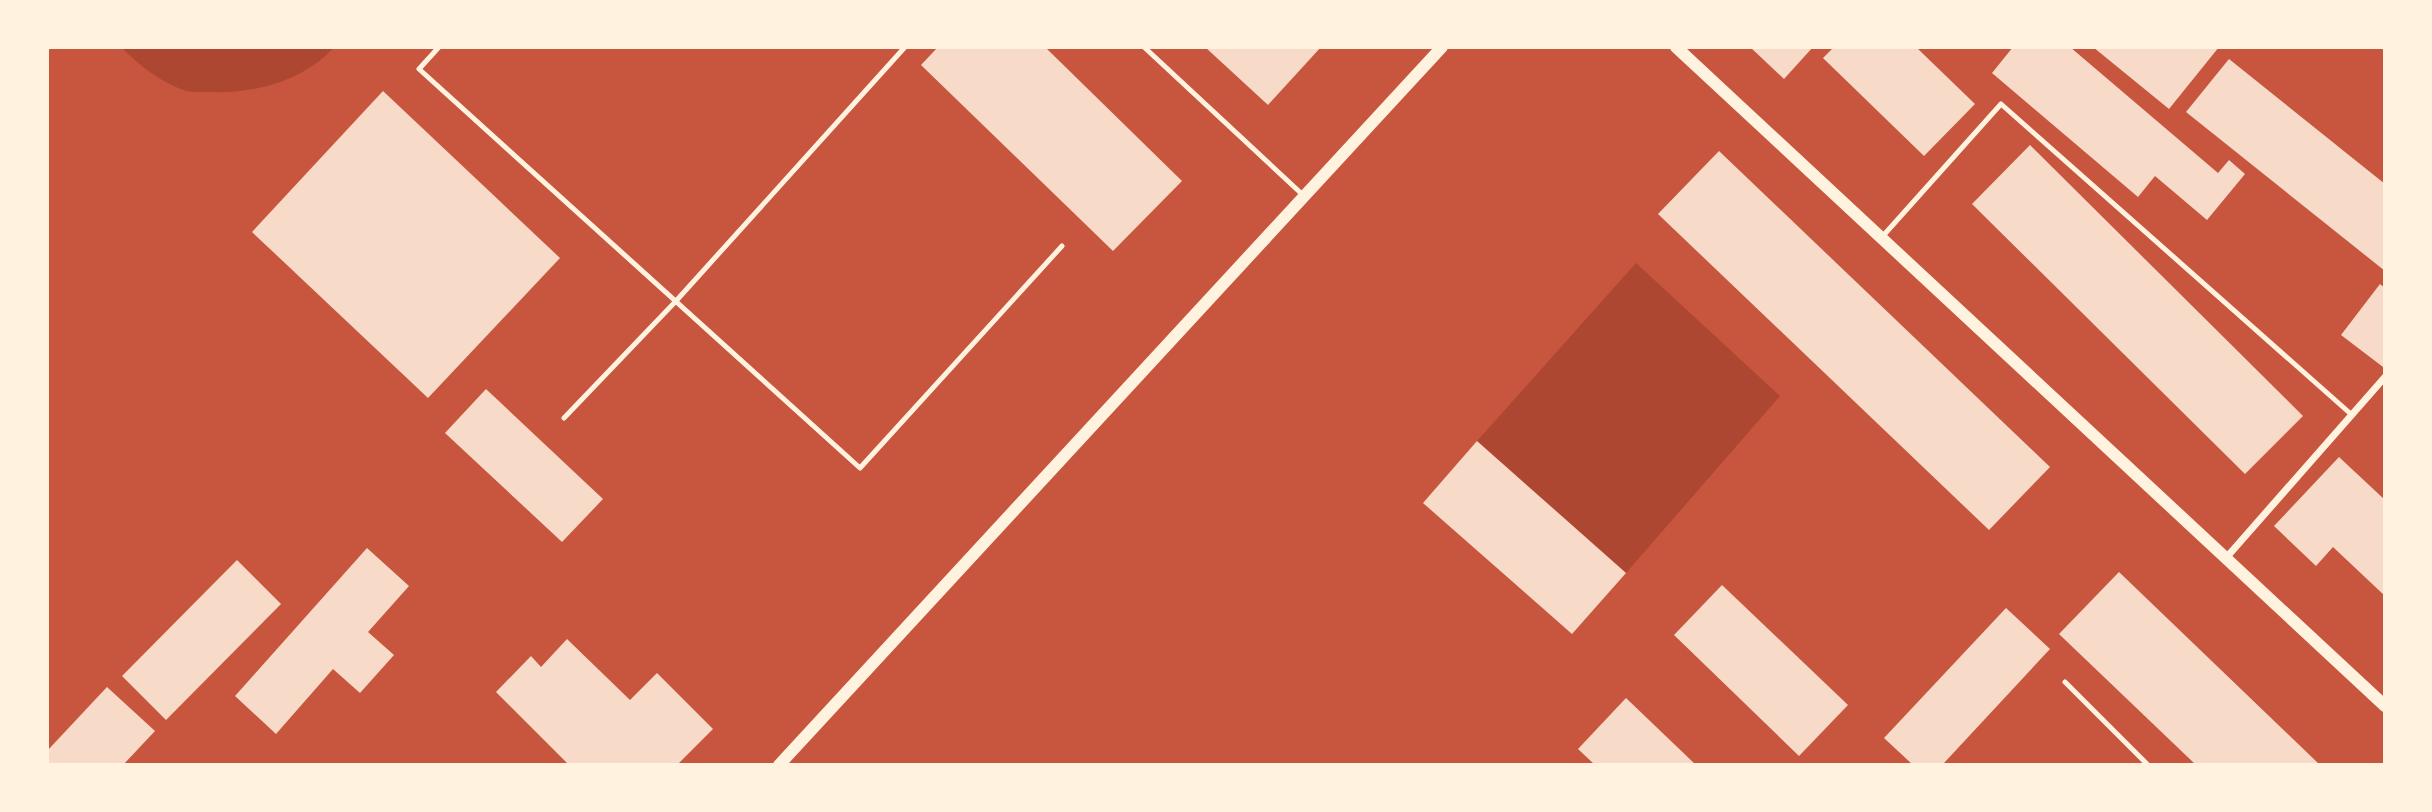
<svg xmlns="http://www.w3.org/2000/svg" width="2432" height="812" font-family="Mulish,sans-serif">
<rect width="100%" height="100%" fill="#c8553d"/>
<!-- green -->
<g fill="#ae4732">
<path d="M121,47h213c-30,34 -80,47 -124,45 -8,0 -19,1 -27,-2 -24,-9 -44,-25 -62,-43z"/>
<polygon points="1636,263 1780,396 1626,573 1477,441"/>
</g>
<!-- building -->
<g fill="#f7dbc8">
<polygon points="938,47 1045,47 1182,181 1113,251 921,65"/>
<polygon points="1205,47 1321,47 1268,105"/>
<polygon points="1750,47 1813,47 1784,79"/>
<polygon points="1834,47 1916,47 1975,104 1924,156 1823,58"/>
<polygon points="2013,47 2070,47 2218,173 2229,160 2245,174 2207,220 2155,176 2138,197 1992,73"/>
<polygon points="2093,47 2219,47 2169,109"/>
<polygon points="2229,59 2385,184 2385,271 2186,112"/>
<polygon points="383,91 560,258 428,398 252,232"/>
<polygon points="2030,145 2303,416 2245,474 1972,204"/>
<polygon points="1719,151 2050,467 1989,530 1658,214"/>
<polygon points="2380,284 2385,288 2383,367 2341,335"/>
<polygon points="486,389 603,499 562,542 445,433"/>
<polygon points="1477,441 1626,573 1572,634 1423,503"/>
<polygon points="2339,457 2385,500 2385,596 2333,547 2316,566 2274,526"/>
<polygon points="367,548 409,586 368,632 394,655 360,693 333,669 276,734 235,696"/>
<polygon points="237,560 281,604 166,720 122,676"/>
<polygon points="2119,572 2320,765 2196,765 2059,634"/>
<polygon points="1722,585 1848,705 1799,756 1674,635"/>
<polygon points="2006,608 2050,649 1944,763 1946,765 1913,765 1884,738"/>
<polygon points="567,639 630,700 657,673 713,729 677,765 569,765 496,692 531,656 541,667"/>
<polygon points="107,687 155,731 123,765 47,765 47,751"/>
<polygon points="1626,698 1696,765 1595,765 1578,749"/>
</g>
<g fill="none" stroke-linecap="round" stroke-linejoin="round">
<!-- service -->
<g stroke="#fff3e0" stroke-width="5">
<polyline points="439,47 419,69 860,468 1062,246"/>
<polyline points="1144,47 1304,196"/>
<polyline points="1882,237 2001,104 2352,415"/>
<polyline points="564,418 676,301 905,47"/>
<polyline points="2065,682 2148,765"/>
</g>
<!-- minor -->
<polyline stroke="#fff3e0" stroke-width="7" points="2226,558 2385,377"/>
<!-- tertiary -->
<g stroke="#fff3e0" stroke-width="12">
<polyline points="1676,47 2385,706"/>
<polyline points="779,765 1442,47"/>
</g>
</g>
<!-- border -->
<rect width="2432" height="812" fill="none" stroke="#fff3e0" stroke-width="98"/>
</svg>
